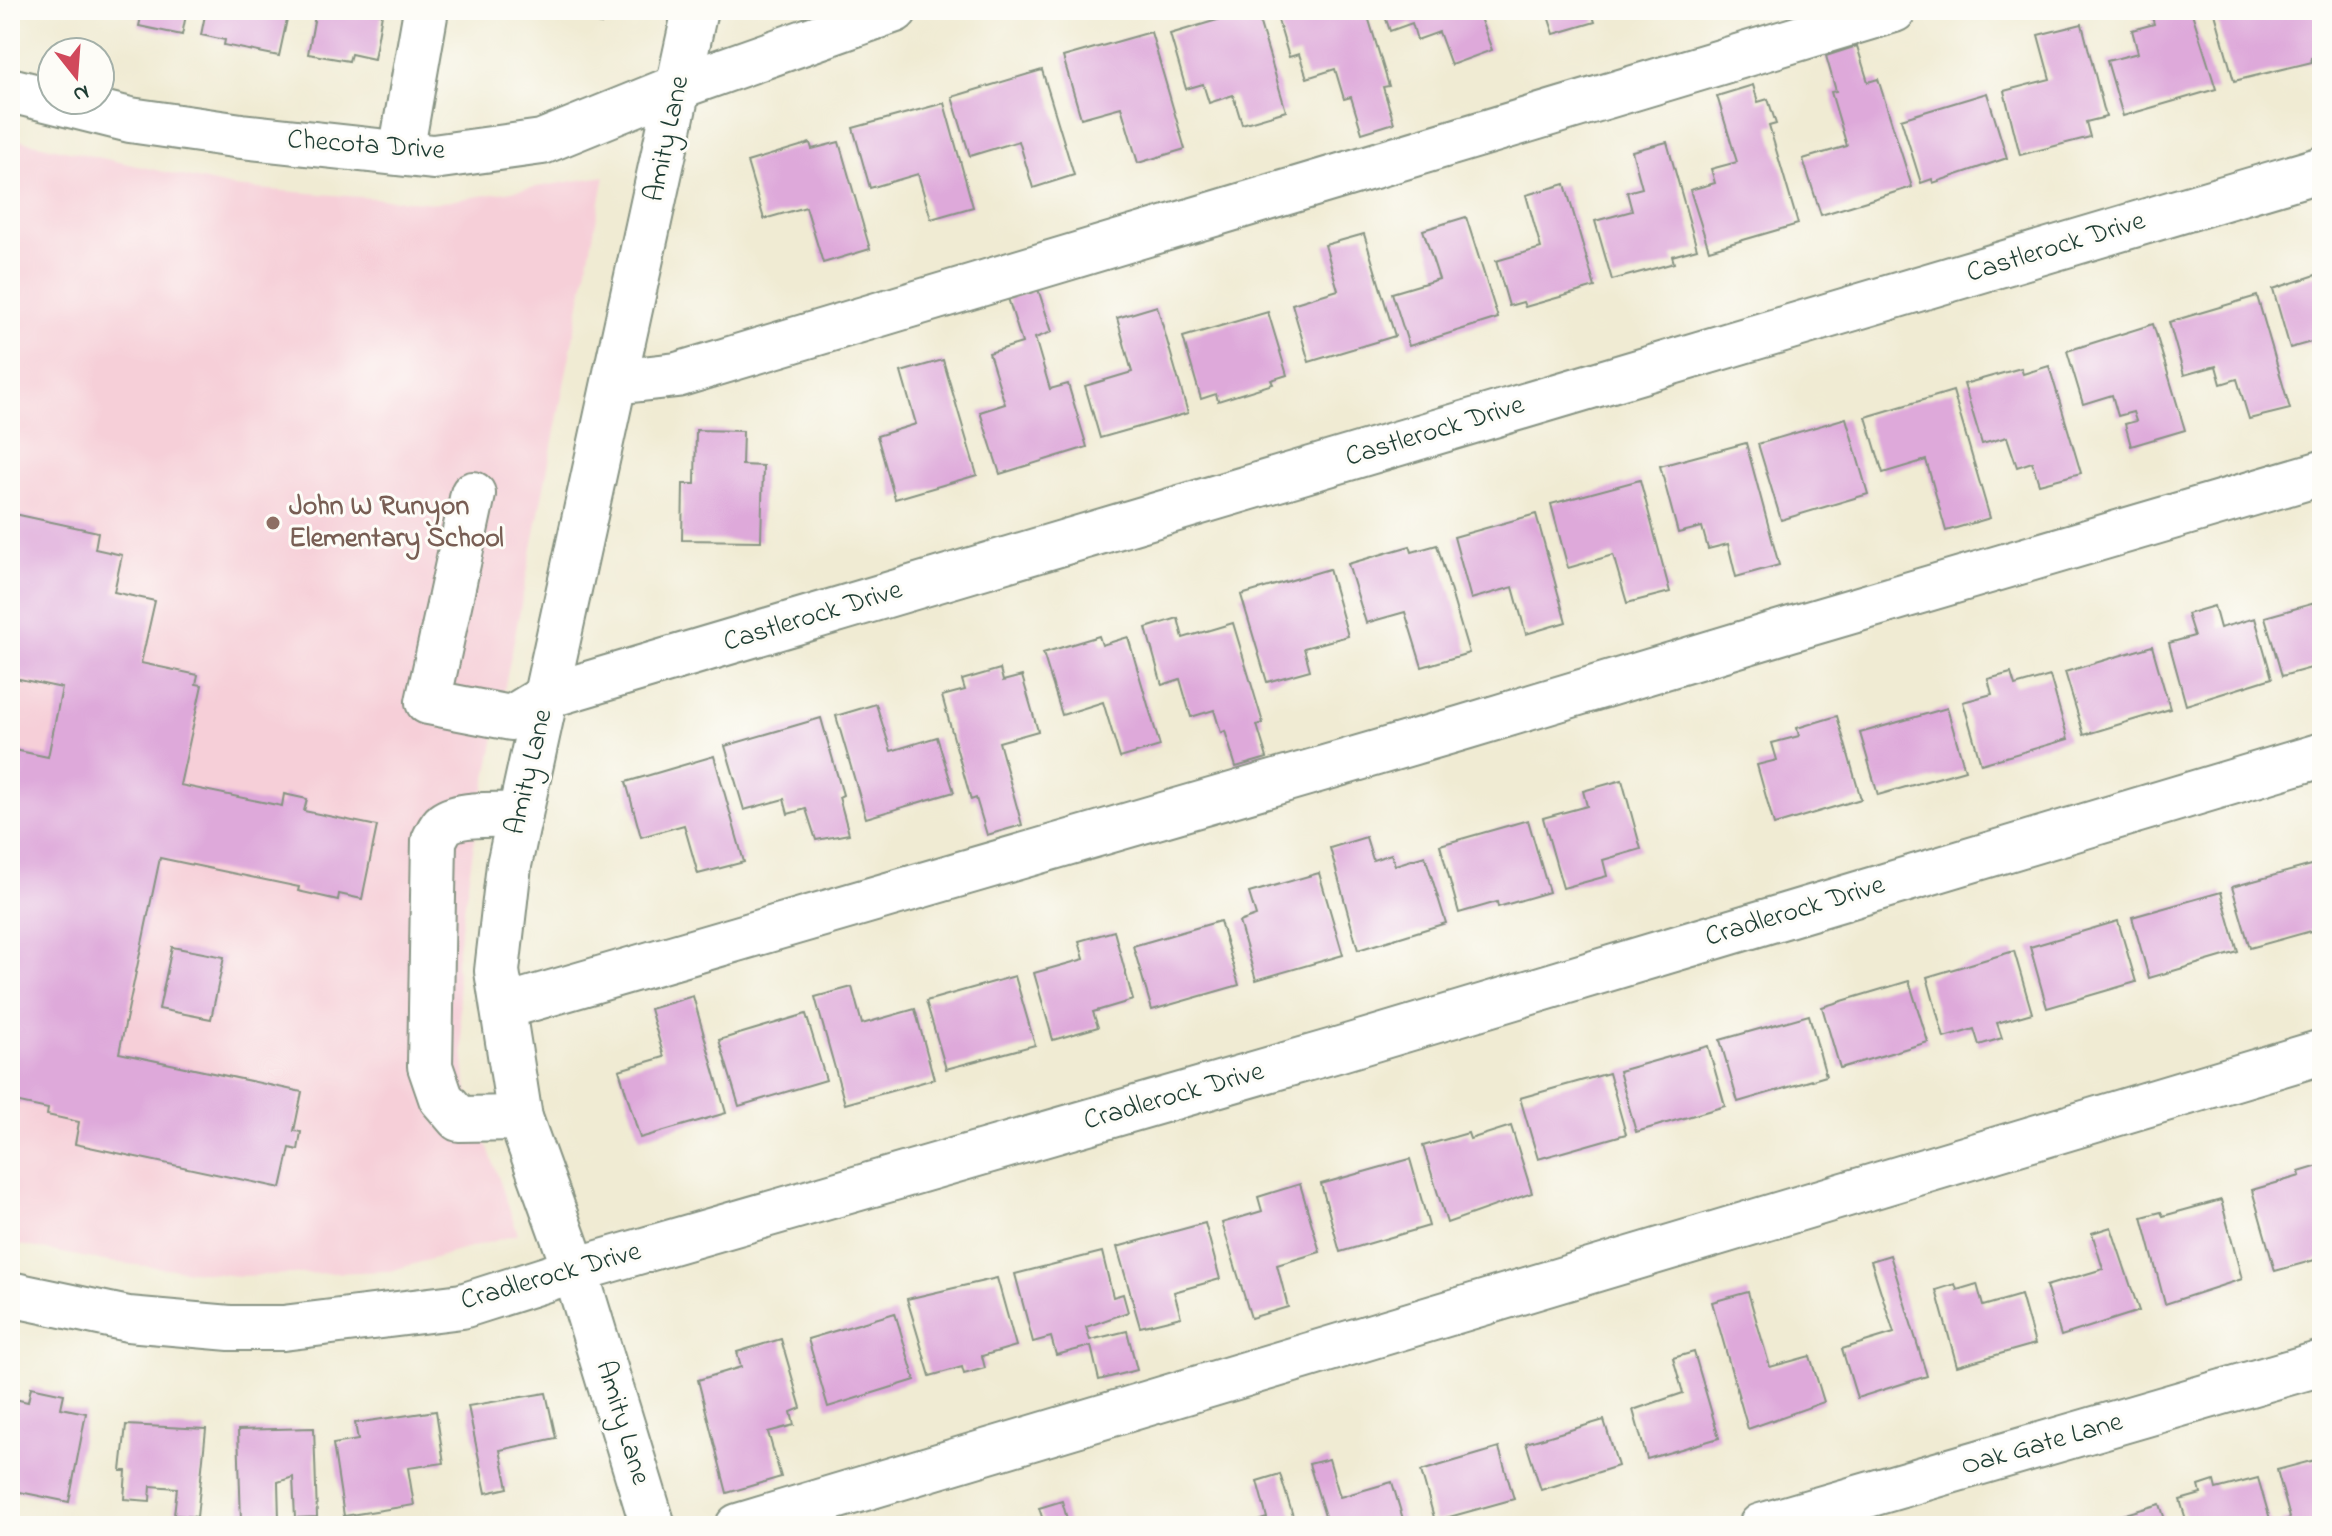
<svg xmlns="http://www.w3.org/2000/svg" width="2332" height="1536" font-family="'Indie Flower',sans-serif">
<rect width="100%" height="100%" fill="#fdfcf7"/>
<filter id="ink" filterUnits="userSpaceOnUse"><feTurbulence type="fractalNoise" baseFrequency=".0125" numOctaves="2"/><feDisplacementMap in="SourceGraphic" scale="16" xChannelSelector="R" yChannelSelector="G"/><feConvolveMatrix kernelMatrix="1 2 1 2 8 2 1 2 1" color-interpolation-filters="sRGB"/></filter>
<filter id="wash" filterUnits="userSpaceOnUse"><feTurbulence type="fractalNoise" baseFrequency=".006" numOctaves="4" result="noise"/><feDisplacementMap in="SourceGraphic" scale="32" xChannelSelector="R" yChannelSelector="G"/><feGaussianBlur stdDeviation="1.8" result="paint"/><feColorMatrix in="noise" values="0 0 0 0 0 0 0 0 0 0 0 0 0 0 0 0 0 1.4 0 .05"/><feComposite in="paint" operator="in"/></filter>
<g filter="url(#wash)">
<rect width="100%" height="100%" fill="#f0ebd3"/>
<!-- built -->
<polygon fill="#f6cfd8" points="10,138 233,187 436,203 605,176 474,844 456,961 466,1084 518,1234 390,1271 238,1276 109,1262 10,1243"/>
<g id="blocks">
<!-- building -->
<g fill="#dea9da">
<polygon points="113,10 187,10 182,35 139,26 141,17"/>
<polygon points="206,10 289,10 279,56 224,45 225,40 201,35"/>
<polygon points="316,10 361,10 382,14 374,59 351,54 349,61 308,54"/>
<polygon points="552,10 604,10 601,24 551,13"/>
<polygon points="1251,10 1256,10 1286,111 1242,124 1233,95 1209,103 1203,84 1186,89 1170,34"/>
<polygon points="1275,10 1366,10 1389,86 1383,87 1394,123 1362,133 1351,97 1344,99 1335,69 1307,78 1299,54 1289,57"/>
<polygon points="1383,10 1477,10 1492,50 1451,65 1439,32 1417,40 1412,23 1390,31"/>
<polygon points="1546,10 1591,10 1595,22 1554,34"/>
<polygon points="2150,10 2191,10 2216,89 2123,116 2107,61 2138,53 2132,30 2154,24"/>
<polygon points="2214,10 2315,10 2322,34 2322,54 2311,58 2312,62 2234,81"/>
<polygon points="2082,24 2106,117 2086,122 2090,137 2020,155 2004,91 2050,79 2038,35"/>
<polygon points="1151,32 1185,149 1138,163 1121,107 1081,118 1063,57"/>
<polygon points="1857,46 1868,82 1878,79 1912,187 1821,215 1803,159 1847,146 1831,92 1836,91 1826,56"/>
<polygon points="1042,70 1074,175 1033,188 1019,141 970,156 952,97"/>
<polygon points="1753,85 1758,102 1768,99 1776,124 1769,126 1798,224 1709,250 1690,190 1715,183 1711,169 1737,162 1717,96"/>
<polygon points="1987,93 2007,158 1933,183 1932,179 1921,183 1901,119"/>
<polygon points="944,103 973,207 931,219 918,174 870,188 853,128"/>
<polygon points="839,142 870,249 823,263 806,207 764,219 747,162 810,143 812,149"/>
<polygon points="1667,142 1697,249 1672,256 1674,263 1612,280 1595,221 1632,211 1627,192 1642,188 1632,151"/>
<polygon points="1565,184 1595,287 1525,307 1523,302 1509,306 1496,261 1541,248 1526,195"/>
<polygon points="1466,217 1498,318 1409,346 1392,293 1439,279 1423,230"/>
<polygon points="1364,234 1395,336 1309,362 1292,304 1338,290 1325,245"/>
<polygon points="2322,273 2322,339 2290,348 2273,289"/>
<polygon points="1038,289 1052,332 1035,338 1050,389 1068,384 1087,447 1000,474 980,412 1005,404 989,353 1022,343 1008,298"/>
<polygon points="2257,296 2290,409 2249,419 2237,379 2221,384 2216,366 2184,375 2169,322"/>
<polygon points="1157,306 1188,413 1100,438 1085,386 1132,372 1117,318"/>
<polygon points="1268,312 1287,375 1271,380 1273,384 1218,401 1216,394 1201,399 1183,337"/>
<polygon points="2153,324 2185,430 2131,446 2125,424 2136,421 2133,412 2118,416 2112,395 2083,404 2067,351"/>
<polygon points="943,360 977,475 895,499 877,436 916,424 901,372"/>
<polygon points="2049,366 2081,473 2039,484 2032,462 2017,467 2007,437 1982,444 1964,384 2021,368 2023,374"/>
<polygon points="1953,391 1990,518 1946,531 1926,460 1883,473 1866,417"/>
<polygon points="1846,418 1868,494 1781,520 1758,444"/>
<polygon points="696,430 743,431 742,465 763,466 761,541 682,540 683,484 695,484"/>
<polygon points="1746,443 1779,565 1736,577 1728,544 1708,549 1702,527 1678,533 1660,466"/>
<polygon points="1640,480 1670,592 1627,603 1613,555 1568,568 1551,504"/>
<polygon points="10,513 98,532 95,549 122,555 114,592 155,601 141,663 198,675 196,684 202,685 180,785 282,806 284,794 307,799 304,811 377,826 362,899 339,894 338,900 298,891 299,887 160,858 119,1053 302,1092 294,1131 301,1132 298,1150 290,1148 281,1188 75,1144 79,1122 47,1115 48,1109 10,1101 10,876 13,860 10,859 10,749 48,757 62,688 10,677"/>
<polygon points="1536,514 1566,622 1526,634 1513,587 1471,599 1454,537"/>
<polygon points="1437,545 1469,653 1422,667 1405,612 1366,623 1348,564 1410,546 1412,552"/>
<polygon points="1329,569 1348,636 1304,648 1310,670 1267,682 1241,595"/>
<polygon points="2322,601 2322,665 2282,676 2265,617"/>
<polygon points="2214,606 2220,628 2255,618 2272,678 2186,705 2169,643 2194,636 2187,614"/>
<polygon points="1178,618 1183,638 1233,623 1263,723 1257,725 1267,758 1236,767 1225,731 1221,733 1214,710 1191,717 1180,679 1162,685 1146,628"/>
<polygon points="1099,636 1102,645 1128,637 1160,746 1120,758 1103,702 1062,715 1043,653"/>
<polygon points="2152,646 2170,709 2084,735 2065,672"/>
<polygon points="1000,669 1003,681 1022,676 1038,731 999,742 1022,825 987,835 976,798 971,800 942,696 965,690 962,680"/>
<polygon points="2011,673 2015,686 2050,676 2068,739 1981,764 1963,702 1992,694 1988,679"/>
<polygon points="876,704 891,751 937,737 954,792 866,818 836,716"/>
<polygon points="1947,708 1965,770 1878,795 1860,733"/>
<polygon points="1837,716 1861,799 1774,825 1757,765 1777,760 1772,743 1799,736 1797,728"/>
<polygon points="821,718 843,795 839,797 849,834 816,840 806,809 788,814 784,799 744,810 725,746"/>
<polygon points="714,756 744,862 698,874 684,825 641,837 626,782"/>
<polygon points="1622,780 1641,849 1603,860 1607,876 1563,888 1543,818 1587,806 1583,791"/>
<polygon points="1528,820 1549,892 1498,907 1497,902 1459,913 1440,845"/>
<polygon points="1366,837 1373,860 1391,854 1395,865 1425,856 1446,923 1358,950 1330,848"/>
<polygon points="2319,863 2322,872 2322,928 2250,948 2232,887"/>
<polygon points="1319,873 1343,955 1256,980 1239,922 1256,916 1249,893"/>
<polygon points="2221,892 2238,952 2149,978 2132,917"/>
<polygon points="1220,921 1239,985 1152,1010 1133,946"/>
<polygon points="2118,921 2136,982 2047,1008 2030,947"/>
<polygon points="1114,931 1133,1000 1093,1012 1098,1027 1053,1040 1034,973 1084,959 1079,941"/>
<polygon points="172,947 224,957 211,1019 159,1009"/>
<polygon points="2014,951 2032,1013 1997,1023 2002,1038 1979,1045 1974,1029 1944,1038 1927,977"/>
<polygon points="1015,976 1035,1045 946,1069 926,1001"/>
<polygon points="1909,981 1928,1042 1840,1068 1822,1007"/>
<polygon points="852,987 862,1024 915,1009 934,1079 845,1104 815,997"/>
<polygon points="693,996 726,1113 640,1138 619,1070 664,1057 650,1009"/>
<polygon points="806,1014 826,1080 739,1106 719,1040"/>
<polygon points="1809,1015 1826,1076 1738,1102 1720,1040"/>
<polygon points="1708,1046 1725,1106 1636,1132 1619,1071"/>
<polygon points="1609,1073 1626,1134 1538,1159 1520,1098"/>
<polygon points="1511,1126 1532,1193 1447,1223 1423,1146 1468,1133 1470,1139"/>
<polygon points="1410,1159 1429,1226 1340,1252 1321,1184"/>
<polygon points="2322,1165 2322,1258 2275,1271 2252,1190 2300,1176 2299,1172"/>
<polygon points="1300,1184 1320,1252 1277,1265 1288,1307 1251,1318 1222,1223 1262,1211 1258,1197"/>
<polygon points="2221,1200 2242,1279 2165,1304 2142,1217 2161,1212 2163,1216"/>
<polygon points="1205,1223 1220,1279 1174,1292 1181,1317 1140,1327 1117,1247"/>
<polygon points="2111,1227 2139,1311 2061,1336 2046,1286 2103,1269 2092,1233"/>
<polygon points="1102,1252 1113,1297 1123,1294 1128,1312 1086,1327 1090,1340 1127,1331 1137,1370 1099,1380 1091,1346 1056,1355 1051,1337 1033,1342 1015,1274"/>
<polygon points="1890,1255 1927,1376 1857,1398 1842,1349 1894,1333 1871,1261"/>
<polygon points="997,1278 1016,1346 982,1356 985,1368 964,1374 962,1367 930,1376 907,1299"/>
<polygon points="1955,1284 1957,1290 1977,1284 1983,1306 2021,1295 2035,1344 1957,1366 1936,1290"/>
<polygon points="1748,1292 1770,1367 1810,1356 1824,1402 1748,1429 1712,1302"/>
<polygon points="895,1313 915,1380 828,1407 808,1339"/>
<polygon points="781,1339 801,1408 791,1412 794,1425 768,1432 781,1477 727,1493 698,1380 741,1367 737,1352"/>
<polygon points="1694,1352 1719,1438 1647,1459 1633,1410 1683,1393 1673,1358"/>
<polygon points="31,1387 64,1394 61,1408 86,1413 69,1502 10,1490 10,1398 28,1402"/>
<polygon points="546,1393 556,1438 500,1450 508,1488 486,1493 468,1406"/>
<polygon points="436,1411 444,1463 408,1468 414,1505 344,1516 333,1444 358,1440 355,1423"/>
<polygon points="1604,1420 1618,1466 1541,1490 1526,1443"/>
<polygon points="126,1425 206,1429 197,1517 174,1515 177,1488 151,1486 150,1501 124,1499 126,1471 121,1471"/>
<polygon points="314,1428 317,1517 295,1518 293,1477 278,1482 279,1519 241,1521 238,1430"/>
<polygon points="1499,1448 1514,1499 1435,1521 1421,1471"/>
<polygon points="2322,1458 2322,1512 2314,1514 2317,1526 2282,1526 2281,1522 2290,1518 2277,1470"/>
<polygon points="1329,1459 1340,1497 1392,1482 1405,1526 1328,1526 1309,1464"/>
<polygon points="1280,1474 1296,1526 1242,1526 1267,1518 1257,1481"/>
<polygon points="2258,1478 2272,1526 2188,1526 2180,1500 2201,1494 2199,1486 2214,1481 2216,1489"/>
<polygon points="1062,1501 1069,1526 1045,1526 1039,1508"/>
<polygon points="2160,1504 2167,1526 2087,1526 2087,1525"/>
</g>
</g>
</g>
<g filter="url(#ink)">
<use href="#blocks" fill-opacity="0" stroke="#889484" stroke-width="2"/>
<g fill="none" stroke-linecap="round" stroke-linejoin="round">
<!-- minor casing -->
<g stroke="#889484" stroke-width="48">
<g id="minor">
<polyline points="10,90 130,120 241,136 433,157 542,142 680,86 895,10"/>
<polyline points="401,153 426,10"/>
<polyline points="615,382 677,375 1894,10"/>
<polyline points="473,494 428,702 511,718 547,696 2322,169"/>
<polyline points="503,1007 1462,728 1791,629 2322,473"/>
<path d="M520,1118l-61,1 -18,-21 -11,-32 4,-226c3,-5 6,-13 10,-16 15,-12 58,-9 76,-9"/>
<polyline points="10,1294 128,1319 230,1328 283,1328 462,1306 575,1270 1337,1050 2322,755"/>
<polyline points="653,1526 575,1270 520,1118 497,971 509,865 695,10"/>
<polyline points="738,1526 2322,1052"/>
<polyline points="1761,1526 2322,1363"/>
</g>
</g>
<!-- minor -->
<use href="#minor" stroke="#fff" stroke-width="44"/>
</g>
</g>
<!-- markers -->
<circle fill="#8d6e63" stroke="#fdfcf7" stroke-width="3" cx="273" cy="523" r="8"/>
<g text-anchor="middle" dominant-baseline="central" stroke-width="6" stroke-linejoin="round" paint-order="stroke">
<!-- street labels -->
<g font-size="28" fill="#1f3d34" stroke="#fdfcf7">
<text transform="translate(668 139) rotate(-78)">Amity Lane</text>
<text transform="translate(366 146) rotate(4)">Checota Drive</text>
<text transform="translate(2056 248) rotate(-17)">Castlerock Drive</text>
<text transform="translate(1435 432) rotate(-17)">Castlerock Drive</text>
<text transform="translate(813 617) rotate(-17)">Castlerock Drive</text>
<text transform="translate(530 772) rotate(-77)">Amity Lane</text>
<text transform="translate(1795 912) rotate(-17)">Cradlerock Drive</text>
<text transform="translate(1174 1097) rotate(-16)">Cradlerock Drive</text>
<text transform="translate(551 1277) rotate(-16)">Cradlerock Drive</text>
<text transform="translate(622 1423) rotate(73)">Amity Lane</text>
<text transform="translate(2042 1445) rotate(-16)">Oak Gate Lane</text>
</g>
<!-- education labels -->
<g font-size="28" font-weight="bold" fill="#785e54" stroke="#fdfcf7" text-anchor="start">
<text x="289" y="507">John W Runyon<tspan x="289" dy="32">Elementary School</tspan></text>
</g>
</g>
<!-- margin -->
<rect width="2332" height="1536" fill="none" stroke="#fdfcf7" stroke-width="40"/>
<!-- north arrow -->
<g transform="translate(76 76) rotate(163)"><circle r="38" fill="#fdfcf7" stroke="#a4b0a9" stroke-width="2"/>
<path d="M0-6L14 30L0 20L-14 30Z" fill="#d1495b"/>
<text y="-12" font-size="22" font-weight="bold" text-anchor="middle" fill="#1f3d34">N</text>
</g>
</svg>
